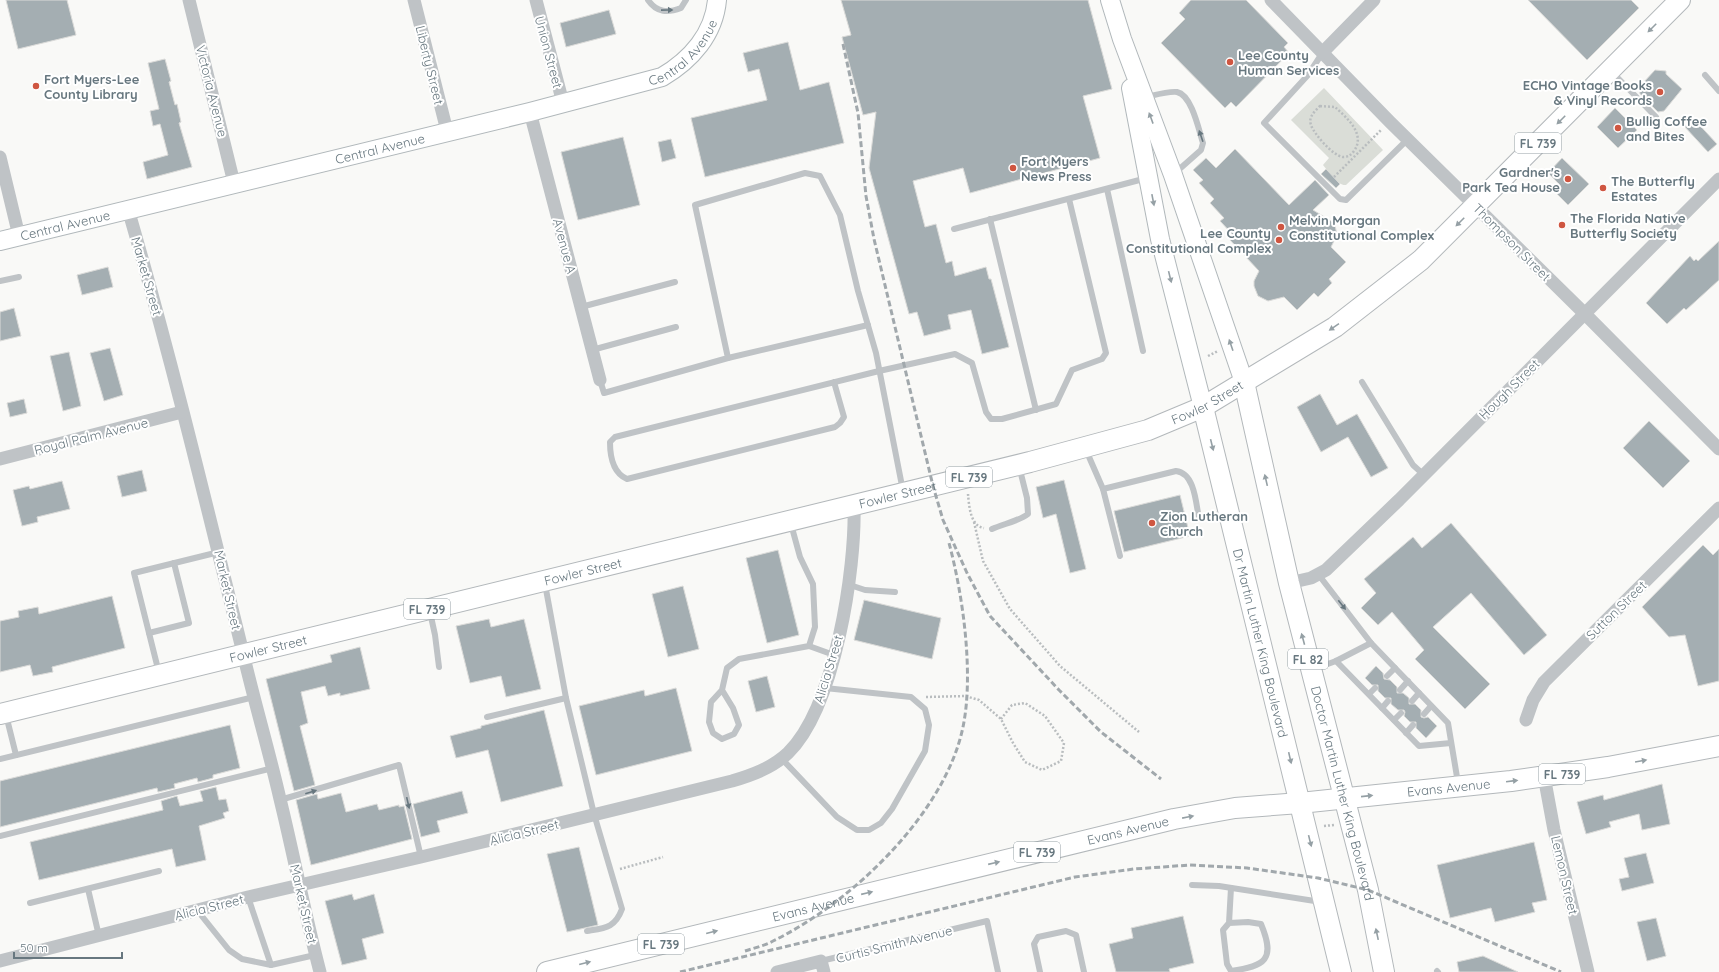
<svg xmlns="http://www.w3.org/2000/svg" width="1719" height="972" font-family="Quicksand,sans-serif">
<rect width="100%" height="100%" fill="#f9f9f7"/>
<!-- green -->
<path fill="#daddd7" d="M1324,88l59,62 -37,35c-8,1 -18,-14 -23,-20l6,-7 -38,-38z"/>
<!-- building -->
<g fill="#a4aeb2" stroke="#dbdbd9">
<polygon points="6,0 67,0 76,35 18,49"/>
<polygon points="841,0 1088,0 1112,89 1083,96 1100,158 970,193 963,168 913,181 925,227 936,224 946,263 952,261 955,276 986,267 989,279 991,279 1009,347 982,354 971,310 948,315 951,329 924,336 917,312 909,314 869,168 876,112 863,115 842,37 851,35"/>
<polygon points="1191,0 1246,0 1288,43 1284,47 1289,53 1236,107 1231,102 1225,108 1161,43 1185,19 1179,13"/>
<polygon points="1528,0 1631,0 1639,8 1587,60"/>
<polygon points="609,10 616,34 566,47 560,23"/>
<polygon points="788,42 800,90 829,82 844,143 705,177 691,118 767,100 759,69 748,72 743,53"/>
<polygon points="165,59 171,81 169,82 175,105 177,104 181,122 179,123 192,167 147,179 143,162 168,155 160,124 153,126 150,111 159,109 148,63"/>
<polygon points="1655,70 1666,71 1666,74 1682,89 1664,111 1658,112 1640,94 1639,83 1643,83"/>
<polygon points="1615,108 1637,130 1618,148 1597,127"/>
<polygon points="1693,118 1717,144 1708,152 1684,126"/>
<polygon points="623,137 640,205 578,220 561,152"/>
<polygon points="671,139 676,158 662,162 658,142"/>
<polygon points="1235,149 1289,205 1315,180 1329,195 1313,210 1331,221 1335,225 1337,235 1331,247 1346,262 1329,279 1332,283 1318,297 1314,293 1297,310 1284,297 1268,301 1258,296 1254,286 1254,281 1259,271 1230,240 1234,236 1220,221 1224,218 1210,203 1214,199 1199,183 1203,180 1193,170 1206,158 1216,168"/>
<polygon points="1562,158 1589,184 1568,205 1553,190 1559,184 1548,173"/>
<polygon points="1326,169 1340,184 1336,188 1321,174"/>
<polygon points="1719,241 1719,280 1686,310 1684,308 1667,324 1646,303 1690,256 1694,261 1696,259 1698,261"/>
<polygon points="108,267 113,287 82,295 77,275"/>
<polygon points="14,308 21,336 0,341 0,312"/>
<polygon points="110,348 123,395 104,401 90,353"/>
<polygon points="69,352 81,406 63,411 50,356"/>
<polygon points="1320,394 1337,425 1357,414 1388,468 1371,477 1348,437 1321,452 1297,407"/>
<polygon points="24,399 27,413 10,417 7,403"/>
<polygon points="1649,421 1690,461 1663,488 1623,448"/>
<polygon points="142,470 147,491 122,497 117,476"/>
<polygon points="1064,480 1086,569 1070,573 1056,514 1043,518 1036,487"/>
<polygon points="62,481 70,509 37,517 38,522 22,526 13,490 29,486 30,489"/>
<polygon points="1180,495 1190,536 1124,552 1114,511"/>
<polygon points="1451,523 1547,635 1524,655 1471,593 1433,627 1490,684 1465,709 1415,659 1424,650 1392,612 1378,625 1361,608 1376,593 1364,579 1413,537 1422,548"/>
<polygon points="1703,545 1713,555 1719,549 1719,681 1698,686 1685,635 1669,637 1642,607"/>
<polygon points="778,550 799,635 767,643 746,558"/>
<polygon points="683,586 699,649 668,657 652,594"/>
<polygon points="112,596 125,648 52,667 53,672 33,676 30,665 0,672 0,621 19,617 18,611 38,607 39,614"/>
<polygon points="864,600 941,618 932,659 854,640"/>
<polygon points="489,619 491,627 524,619 541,689 506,697 501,676 470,683 456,626"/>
<polygon points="360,647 370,689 340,696 340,693 328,696 325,686 301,692 308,723 300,726 315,785 294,791 266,679 332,662 330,655"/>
<polygon points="1376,666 1383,673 1384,679 1390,680 1397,687 1397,693 1403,693 1409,698 1409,704 1415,704 1421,710 1421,717 1424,718 1428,717 1437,726 1426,738 1416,728 1416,722 1410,722 1404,716 1405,712 1404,710 1398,710 1391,704 1391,698 1385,698 1378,691 1378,685 1372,685 1365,678"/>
<polygon points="767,676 775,707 756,712 748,681"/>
<polygon points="676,688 692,751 596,775 579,706 644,690 645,696"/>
<polygon points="544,710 563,786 501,802 488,750 456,758 450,736 481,728 481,726"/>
<polygon points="230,725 240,768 213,775 213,778 198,782 197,778 174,784 175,788 158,792 157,788 0,827 0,781"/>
<polygon points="1662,784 1670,824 1642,830 1639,814 1609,822 1611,827 1586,834 1577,802 1603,795 1604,800"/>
<polygon points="216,787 219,800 226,799 229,811 223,813 225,818 199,826 206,860 176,867 172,849 39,880 30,842 163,810 161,801 177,796 180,806 203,801 200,791"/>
<polygon points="462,791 468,813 437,821 440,832 421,837 413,804"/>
<polygon points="341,793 346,812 377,804 379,810 399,805 399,807 404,806 412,839 311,865 296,800 317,794 318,799"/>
<polygon points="1534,842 1547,900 1532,903 1535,912 1495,922 1491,908 1450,918 1437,865"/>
<polygon points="579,847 598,925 567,932 547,854"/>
<polygon points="1646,853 1654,883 1622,891 1619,879 1629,877 1624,858"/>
<polygon points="352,894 354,900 374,894 384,933 362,939 367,959 342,965 325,901"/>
<polygon points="1183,916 1194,963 1169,969 1170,972 1116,972 1109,944 1133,938 1131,928"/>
<polygon points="1656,918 1666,956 1647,961 1637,922"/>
<polygon points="1483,956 1518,972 1459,972 1457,962"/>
</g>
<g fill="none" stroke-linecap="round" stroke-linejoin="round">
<!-- secondary casing -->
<g stroke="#b1b8bb" stroke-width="20">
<g id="secondary">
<polyline points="1110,0 1122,39 1173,175 1244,382"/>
<polyline points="1131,88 1160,239 1203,407"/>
<path id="s1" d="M0,241l530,-129 132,-35c29,-17 52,-43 55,-77"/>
</g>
</g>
<!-- primary casing -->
<g stroke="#b3b8bb" stroke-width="22">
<g id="primary">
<path id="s2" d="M1244,382l45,201 79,307 16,82"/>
<path id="s3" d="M1203,407l138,565"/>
<path id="s4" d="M0,714l1030,-252 118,-32 55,-23 132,-80 86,-67 259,-260"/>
<path id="s5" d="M547,972l627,-153 61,-11 65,-5 211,-22 97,-14 111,-21"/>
</g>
</g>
<!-- path -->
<g stroke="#b9bdbf" stroke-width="2.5" stroke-dasharray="2 2" stroke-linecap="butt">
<path d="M1320,106l15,1c12,11 31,27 19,44 -3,4 -6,6 -11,6 -10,-1 -29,-23 -32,-32 -3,-8 4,-14 9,-19z"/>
<polyline points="1334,177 1381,130"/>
<polyline points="1208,356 1218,351"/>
<path d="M968,494c1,11 2,32 16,34"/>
<polyline points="974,522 983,561 1010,609 1060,666 1139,732"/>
<polyline points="926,697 965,696 979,700 1001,719 1013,743 1025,762 1042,770 1061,761 1064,743 1045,716 1025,703 1012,705 1001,719"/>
<polyline points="1324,826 1334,825"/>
<polyline points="620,869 663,857"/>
</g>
<!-- lane -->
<g stroke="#bfc3c6" stroke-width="6">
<path d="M648,0c9,13 20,13 33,8l5,-8"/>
<polyline points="1323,52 1308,75 1264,123 1340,199 1346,200 1408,139"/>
<polyline points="1611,71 1656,117"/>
<polyline points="1705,75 1719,91"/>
<path d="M1146,97c9,-2 22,-6 31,-5 15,3 22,39 26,51l-2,7 -26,23"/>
<polyline points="1107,189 1143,351"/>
<polyline points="990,219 1036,410"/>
<polyline points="954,229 1147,178"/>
<polyline points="0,281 19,277"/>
<polyline points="581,307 675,282"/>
<polyline points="592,350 676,327"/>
<polyline points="728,358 868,325"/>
<polyline points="600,380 604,393 728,358 695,205 805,173 820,176 840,215 858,291 876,353 903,491"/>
<path d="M834,382l10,35 -4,6 -5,4 -208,52c-14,-6 -17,-23 -17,-37l5,-5 264,-66 76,-17 17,9 14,49 5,7h11l54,-15 16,-34 30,-11 4,-6 -37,-154"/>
<polyline points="1362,382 1413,465 1424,475"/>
<path d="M1086,450l17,39 73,-18c19,2 20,33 23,48l26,-6"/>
<polyline points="1103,489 1120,556"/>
<path d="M992,529c11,-5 27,-8 36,-15l-1,-16 -8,-32"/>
<polyline points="1318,574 1371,643"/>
<path d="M545,584l21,114 28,116 28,95c-7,19 -17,19 -35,22"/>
<polyline points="847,584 865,590 895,592"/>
<polyline points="430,612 435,635 439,667"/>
<polyline points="149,633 189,623 174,563"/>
<polyline points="809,646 834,655"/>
<polyline points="1336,661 1419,746 1451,743"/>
<polyline points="1314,669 1336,661 1371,643 1448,723 1458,783"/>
<polyline points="159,673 134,573 219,552"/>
<polyline points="1387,676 1395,668"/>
<polyline points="722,690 733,708 739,725 734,734 722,739 713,733 709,722 711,702 722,690 727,668 739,659 809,646 815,627 813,584 800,557 791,524"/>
<polyline points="1400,690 1408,681"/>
<polyline points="1369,694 1375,688"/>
<polyline points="1412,701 1419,693"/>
<polyline points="1382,708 1388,701"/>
<polyline points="1424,714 1431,706"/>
<polyline points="6,715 16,755"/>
<polyline points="487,717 566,698"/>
<polyline points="1394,720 1401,713"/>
<polyline points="1406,733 1413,725"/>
<polyline points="781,758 837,817 857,830 869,830 881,823 892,809 925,751 929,725 925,709 911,697 825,688"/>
<polyline points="0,759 254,697"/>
<polyline points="280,800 399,765 421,857"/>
<polyline points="0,836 273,768"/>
<polyline points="1192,885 1219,886 1321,902"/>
<polyline points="88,889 99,936"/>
<polyline points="248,897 271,965 315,955"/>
<polyline points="30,903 159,871"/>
<polyline points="197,910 229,950 242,959 271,965"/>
<path d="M1229,923l19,-1 13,2c15,36 4,42 -30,47l-4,-7 -4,-34 6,-7 2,-35"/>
<polyline points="821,961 987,921 998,972"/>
<polyline points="1437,971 1438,972"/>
<polyline points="1040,972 1034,944 1038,937 1066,931 1076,935 1084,972"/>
</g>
<!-- street -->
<g stroke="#bfc3c6" stroke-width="13">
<polyline points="189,0 234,183"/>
<polyline points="414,0 447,131"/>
<polyline points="536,0 563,103"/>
<polyline points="1271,0 1390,122 1584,313 1719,449"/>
<polyline points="1323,52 1374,0"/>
<polyline points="530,112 600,380"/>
<polyline points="0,157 19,236"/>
<path d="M128,209c43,148 79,298 116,448 11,47 25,94 36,142 14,57 25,116 40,173"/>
<polyline points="0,459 182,412"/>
<polyline points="1289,583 1311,578 1326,570 1399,500 1719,179"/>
<polyline points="1526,720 1533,700 1544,682 1719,508"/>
<polyline points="1544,776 1554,830 1588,972"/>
<path d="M0,961l248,-64 173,-40 311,-76c20,-6 40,-13 56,-28 47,-46 68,-184 66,-248"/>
<polyline points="777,972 821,961 824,972"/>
</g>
<!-- secondary -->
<use href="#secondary" stroke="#fff" stroke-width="18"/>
<!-- primary -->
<use href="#primary" stroke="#fff" stroke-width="20"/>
<!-- rail -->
<g stroke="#a1a8ac" stroke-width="3" stroke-dasharray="6 3" stroke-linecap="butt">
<polyline points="843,44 858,113 866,196 874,239 933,486 943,520 967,573 990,616 1059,690 1101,732 1161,779"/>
<path d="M745,951c9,-3 19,-5 28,-10 78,-38 172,-127 190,-214 11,-53 0,-132 -14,-184"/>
<polyline points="680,972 1075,877 1134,869 1190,865 1247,868 1318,878 1368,890 1561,972"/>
</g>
</g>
<!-- one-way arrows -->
<defs><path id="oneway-solid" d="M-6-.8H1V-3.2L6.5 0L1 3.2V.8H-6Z"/></defs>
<g fill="#67777f">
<use href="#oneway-solid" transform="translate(667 10) rotate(-1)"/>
<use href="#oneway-solid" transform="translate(1201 136) rotate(-109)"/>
<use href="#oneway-solid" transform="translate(1342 605) rotate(52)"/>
<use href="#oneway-solid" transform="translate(311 792) rotate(-17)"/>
<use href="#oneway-solid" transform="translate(408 803) rotate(77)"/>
</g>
<g fill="#95a0a5">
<use href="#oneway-solid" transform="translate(1652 28) rotate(135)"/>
<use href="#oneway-solid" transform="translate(1151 118) rotate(-110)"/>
<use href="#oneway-solid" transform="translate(1561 120) rotate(135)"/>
<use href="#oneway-solid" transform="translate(1153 200) rotate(79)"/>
<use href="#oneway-solid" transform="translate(1460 222) rotate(135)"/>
<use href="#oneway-solid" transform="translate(1170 277) rotate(76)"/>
<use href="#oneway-solid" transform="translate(1334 327) rotate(146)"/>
<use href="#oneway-solid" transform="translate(1231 345) rotate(-109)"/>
<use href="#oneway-solid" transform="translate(1212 445) rotate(76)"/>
<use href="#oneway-solid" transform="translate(1266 480) rotate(-103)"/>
<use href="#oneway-solid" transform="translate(1303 639) rotate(-105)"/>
<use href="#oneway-solid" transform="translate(1290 758) rotate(77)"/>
<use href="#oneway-solid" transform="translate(1641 761) rotate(-10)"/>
<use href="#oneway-solid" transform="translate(1512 781) rotate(-7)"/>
<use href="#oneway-solid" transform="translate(1367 796) rotate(-6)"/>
<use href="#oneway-solid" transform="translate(1188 817) rotate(-11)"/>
<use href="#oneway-solid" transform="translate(1310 841) rotate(76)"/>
<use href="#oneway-solid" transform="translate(994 863) rotate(-13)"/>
<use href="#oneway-solid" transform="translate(867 893) rotate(-13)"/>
<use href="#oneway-solid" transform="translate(712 932) rotate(-14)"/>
<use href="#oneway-solid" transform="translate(1377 934) rotate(-102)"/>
<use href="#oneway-solid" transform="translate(585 963) rotate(-14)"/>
</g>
<!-- markers -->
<g fill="#cf5641" stroke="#fff" stroke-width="1.5">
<circle cx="1230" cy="62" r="4"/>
<circle cx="36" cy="86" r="4"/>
<circle cx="1660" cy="92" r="4"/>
<circle cx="1618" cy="128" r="4"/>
<circle cx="1013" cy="168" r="4"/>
<circle cx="1568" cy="179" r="4"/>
<circle cx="1603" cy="188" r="4"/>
<circle cx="1562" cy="225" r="4"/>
<circle cx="1281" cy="227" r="4"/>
<circle cx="1279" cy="240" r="4"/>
<circle cx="1152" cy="523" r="4"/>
</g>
<g text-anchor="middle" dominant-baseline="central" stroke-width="4" stroke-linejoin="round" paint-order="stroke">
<!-- shield labels -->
<g fill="#fff" stroke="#95a0a5" stroke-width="1">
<rect x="1515" y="133" width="46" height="20" rx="3"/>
<rect x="946" y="467" width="46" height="20" rx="3"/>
<rect x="404" y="599" width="46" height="20" rx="3"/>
<rect x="1288" y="649" width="40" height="20" rx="3"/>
<rect x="1539" y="764" width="46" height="20" rx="3"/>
<rect x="1014" y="842" width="46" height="20" rx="3"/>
<rect x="638" y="934" width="46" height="20" rx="3"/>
</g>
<g font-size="12" font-weight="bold" fill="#67777f">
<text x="1538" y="143">FL 739</text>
<text x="969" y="477">FL 739</text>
<text x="427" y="609">FL 739</text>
<text x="1308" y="659">FL 82</text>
<text x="1562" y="774">FL 739</text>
<text x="1037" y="852">FL 739</text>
<text x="661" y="944">FL 739</text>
</g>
<!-- street labels -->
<g font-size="13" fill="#67777f" stroke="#fff">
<text stroke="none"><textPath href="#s1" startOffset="714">Central Avenue</textPath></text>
<text transform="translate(549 52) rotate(75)">Union Street</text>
<text transform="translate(430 65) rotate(76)">Liberty Street</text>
<text transform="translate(212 91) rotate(76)">Victoria Avenue</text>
<text stroke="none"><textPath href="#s1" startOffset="391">Central Avenue</textPath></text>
<text stroke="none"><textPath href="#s1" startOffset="67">Central Avenue</textPath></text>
<text transform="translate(1512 242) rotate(45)">Thompson Street</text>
<text transform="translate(565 246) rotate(75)">Avenue A</text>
<text transform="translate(147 276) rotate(74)">Market Street</text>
<text transform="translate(1509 389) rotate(-45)">Hough Street</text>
<text stroke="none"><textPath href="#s4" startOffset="1248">Fowler Street</textPath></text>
<text transform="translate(91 436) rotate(-14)">Royal Palm Avenue</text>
<text stroke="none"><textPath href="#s4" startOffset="924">Fowler Street</textPath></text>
<text stroke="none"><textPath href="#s4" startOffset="600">Fowler Street</textPath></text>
<text transform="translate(228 590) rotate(77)">Market Street</text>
<text transform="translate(1616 610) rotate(-44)">Sutton Street</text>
<text stroke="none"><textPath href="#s3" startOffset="243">Dr Martin Luther King Boulevard</textPath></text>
<text stroke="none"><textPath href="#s4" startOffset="276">Fowler Street</textPath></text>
<text transform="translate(828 669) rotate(-73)">Alicia Street</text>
<text stroke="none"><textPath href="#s5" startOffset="922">Evans Avenue</textPath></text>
<text stroke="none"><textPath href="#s2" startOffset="423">Doctor Martin Luther King Boulevard</textPath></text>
<text stroke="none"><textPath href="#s5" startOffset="598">Evans Avenue</textPath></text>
<text transform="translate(524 832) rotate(-14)">Alicia Street</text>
<text transform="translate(1565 875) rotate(77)">Lemon Street</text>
<text transform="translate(304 904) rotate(77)">Market Street</text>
<text transform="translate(209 907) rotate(-14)">Alicia Street</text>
<text stroke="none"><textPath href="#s5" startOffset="274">Evans Avenue</textPath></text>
<text transform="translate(894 944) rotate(-14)">Curtis Smith Avenue</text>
</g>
<!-- poi labels -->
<g font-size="13" font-weight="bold" fill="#67777f" stroke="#fff" text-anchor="start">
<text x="1238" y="55">Lee County<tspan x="1238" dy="15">Human Services</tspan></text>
<text x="44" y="79">Fort Myers-Lee<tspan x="44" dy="15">County Library</tspan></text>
<text x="1652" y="85" text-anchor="end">ECHO Vintage Books<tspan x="1652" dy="15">&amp; Vinyl Records</tspan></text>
<text x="1626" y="121">Bullig Coffee<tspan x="1626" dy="15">and Bites</tspan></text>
<text x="1021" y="161">Fort Myers<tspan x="1021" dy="15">News Press</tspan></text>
<text x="1560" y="172" text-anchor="end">Gardner's<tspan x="1560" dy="15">Park Tea House</tspan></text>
<text x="1611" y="181">The Butterfly<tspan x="1611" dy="15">Estates</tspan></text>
<text x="1570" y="218">The Florida Native<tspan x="1570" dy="15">Butterfly Society</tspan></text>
<text x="1289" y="220">Melvin Morgan<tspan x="1289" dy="15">Constitutional Complex</tspan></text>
<text x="1271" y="233" text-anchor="end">Lee County<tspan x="1271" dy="15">Constitutional Complex</tspan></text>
<text x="1160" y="516">Zion Lutheran<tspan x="1160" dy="15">Church</tspan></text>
</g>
</g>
<!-- scale -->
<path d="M14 952v6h108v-6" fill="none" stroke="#67777f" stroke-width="2"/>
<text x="20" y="952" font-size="12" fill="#67777f" stroke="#ffffff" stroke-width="3" paint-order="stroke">50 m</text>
</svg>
